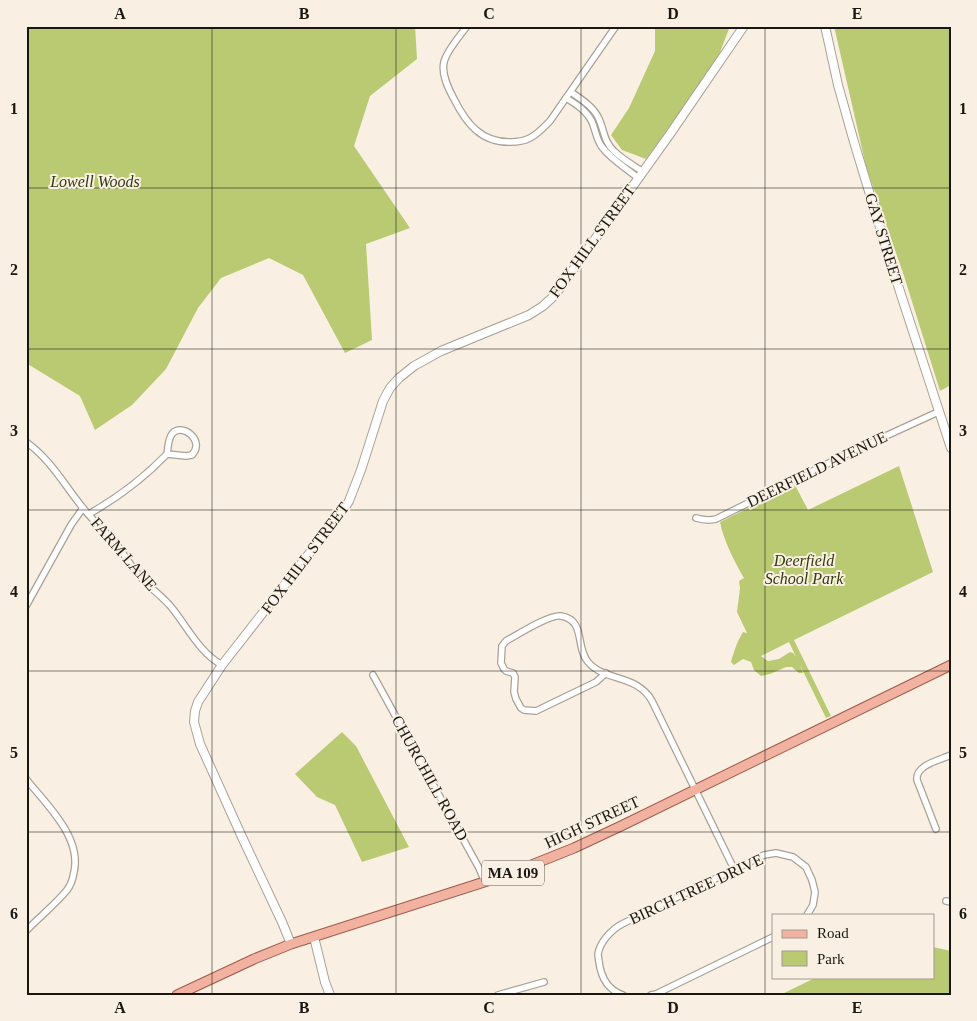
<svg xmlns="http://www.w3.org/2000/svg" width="977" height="1021" font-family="'Times New Roman',serif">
<rect width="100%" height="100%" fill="#f9f0e3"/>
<!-- green -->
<g fill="#b9ca72" fill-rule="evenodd">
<polygon points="26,26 415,26 417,59 370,96 354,146 410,228 366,244 372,340 345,353 303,275 269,258 221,278 198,308 166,369 132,405 95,430 80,396 26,363"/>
<polygon points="655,26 730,26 717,60 646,159 622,150 611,135 629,108 655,51"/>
<polygon points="834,26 951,26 951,385 940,391 904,276 866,166"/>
<path d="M899,466l34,106 -139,68 37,76 -5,2 -26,-53 3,8h-4l-7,-6h-6l-16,7 -9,2 -7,-6 -3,-8 -8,-3 -9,6 -3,-3c3,-11 6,-20 12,-30l4,1 -10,-21 3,-24 -1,-7 5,-3c-9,-15 -21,-39 -24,-56l75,-37 13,25zM789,642l7,15 -3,-4 -3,-1 -11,7 -11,2 -7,-5z"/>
<polygon points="342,732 356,746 409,847 362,862 335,805 317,797 295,774"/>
<polygon points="933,947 951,951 951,995 780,995 817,977 933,977"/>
</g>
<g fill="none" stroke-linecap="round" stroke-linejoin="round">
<!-- stream -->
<polyline stroke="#768dad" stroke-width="2" points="950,995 951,994"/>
<!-- street casing -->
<g stroke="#aaa196" stroke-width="8">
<g id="street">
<path d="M467,26c-7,10 -20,24 -23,36 -3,12 4,26 10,37 12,24 27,44 57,43 6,0 13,-1 19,-4 8,-4 14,-11 20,-17l66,-95"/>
<path d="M571,92c10,7 23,15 28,27 5,11 5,23 15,32 8,8 19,14 29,21"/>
<path d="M566,98c10,6 21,13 26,24 4,9 4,17 10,25 10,13 24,21 36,31"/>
<path d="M26,442c27,19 41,48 62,72 10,11 20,20 29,31 9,12 17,26 28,37 9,9 19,16 27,26 16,20 28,45 50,57"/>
<path d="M89,514c28,-16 55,-36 78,-60l19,2 6,-1c14,-15 -11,-33 -20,-21 -4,5 -4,14 -5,20"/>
<path d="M696,518c7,2 13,3 20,1l135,-67 87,-40"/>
<polyline points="26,606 71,525 83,508"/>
<path d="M606,673l-10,9 -60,29 -12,-1 -3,-2 -5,-9 -2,-7 1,-15 -2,-4 -7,-2 -2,-2 -3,-6 1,-17 4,-5c11,-6 44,-27 55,-25 25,4 14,31 27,46 17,20 49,12 64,39l82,168"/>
<polyline points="373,675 479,868 485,882"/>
<path d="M26,779c20,25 56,58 48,93 -1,6 -3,13 -7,18 -12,15 -28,27 -41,41"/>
<path d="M936,829l-19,-49c-2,-15 23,-20 34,-25"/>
<polyline points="946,901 951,902"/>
<polyline points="498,995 544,982"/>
<path d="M623,995c-15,-5 -22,-18 -24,-33 0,-1 -1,-6 -1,-8 2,-12 13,-24 24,-30l142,-69 12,-2 17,4 13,10 6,13 3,12 -2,13 -6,10"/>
<polyline points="651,995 656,994 773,937"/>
</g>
</g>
<!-- secondary casing -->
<g stroke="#aaa196" stroke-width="10">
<g id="secondary">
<polyline points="825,26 838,85 854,142 892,267 951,448"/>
<polyline points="314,937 325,982 330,995"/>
<polyline points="291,944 282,922 242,837 200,744 194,722 195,711 198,702 222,665 344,509 349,501 361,470 383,401 390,388 399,378 414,366 441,351 529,315 543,306 555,295 670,134 744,26"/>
</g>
</g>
<!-- primary casing -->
<g stroke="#9f5b46" stroke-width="11">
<polyline id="primary" points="177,995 254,959 291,944 509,874 574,848 621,826 951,665"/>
</g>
<!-- street -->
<use href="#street" stroke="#fff" stroke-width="5.5"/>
<!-- secondary -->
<use href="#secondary" stroke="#fff" stroke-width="8"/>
<!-- primary -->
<use href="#primary" stroke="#f1b2a1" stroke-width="9"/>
</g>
<!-- grid -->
<path fill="none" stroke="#1a1712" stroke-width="1" stroke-opacity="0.55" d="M212,26v969M396,26v969M581,26v969M765,26v969M26,188h925M26,349h925M26,510h925M26,671h925M26,832h925"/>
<g text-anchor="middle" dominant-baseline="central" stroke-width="4" stroke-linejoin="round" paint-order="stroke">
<!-- shield labels -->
<rect fill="#f9f0e3" stroke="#5d5851" stroke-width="1" x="482" y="860.5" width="62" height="25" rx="4"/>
<g font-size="15" font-weight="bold" fill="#1a1712">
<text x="513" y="873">MA 109</text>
</g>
<!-- park labels -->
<g font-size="16" font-style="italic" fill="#333a10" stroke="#f9f0e3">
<text x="95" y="181">Lowell Woods</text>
<text x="804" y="560">Deerfield<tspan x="804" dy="18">School Park</tspan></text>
</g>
<!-- street labels -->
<g font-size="16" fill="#1a1712" stroke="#f9f0e3">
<text transform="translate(884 239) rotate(73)">GAY STREET</text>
<text transform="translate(592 241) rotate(-54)">FOX HILL STREET</text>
<text transform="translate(817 469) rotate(-26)">DEERFIELD AVENUE</text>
<text transform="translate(124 554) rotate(49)">FARM LANE</text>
<text transform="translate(305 558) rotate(-53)">FOX HILL STREET</text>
<text transform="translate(430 778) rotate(61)">CHURCHILL ROAD</text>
<text transform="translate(592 822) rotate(-25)">HIGH STREET</text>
<text transform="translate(696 889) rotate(-25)">BIRCH TREE DRIVE</text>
</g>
</g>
<!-- border -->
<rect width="977" height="1021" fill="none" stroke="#f9f0e3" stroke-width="55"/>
<!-- legend -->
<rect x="772" y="914" width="162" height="65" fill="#f9f0e3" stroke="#a0998f"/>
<rect x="782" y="930" width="25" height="8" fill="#f1b2a1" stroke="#a0998f"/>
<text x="817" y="938" font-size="15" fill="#1a1712">Road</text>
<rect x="782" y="951" width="25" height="15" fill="#b9ca72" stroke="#a0998f"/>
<text x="817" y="964" font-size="15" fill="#1a1712">Park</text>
<rect x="28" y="28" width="922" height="966" fill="none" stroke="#1a1712" stroke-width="2"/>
<g font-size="16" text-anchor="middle" font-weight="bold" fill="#1a1712">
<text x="120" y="19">A</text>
<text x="304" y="19">B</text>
<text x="489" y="19">C</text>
<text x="673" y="19">D</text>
<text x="857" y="19">E</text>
<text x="14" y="114">1</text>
<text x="963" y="114">1</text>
<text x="14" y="275">2</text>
<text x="963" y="275">2</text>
<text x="14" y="436">3</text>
<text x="963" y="436">3</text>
<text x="14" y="597">4</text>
<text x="963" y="597">4</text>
<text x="14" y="758">5</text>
<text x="963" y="758">5</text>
<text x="14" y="919">6</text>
<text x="963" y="919">6</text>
<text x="120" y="1013">A</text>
<text x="304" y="1013">B</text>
<text x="489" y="1013">C</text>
<text x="673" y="1013">D</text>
<text x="857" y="1013">E</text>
</g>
</svg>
